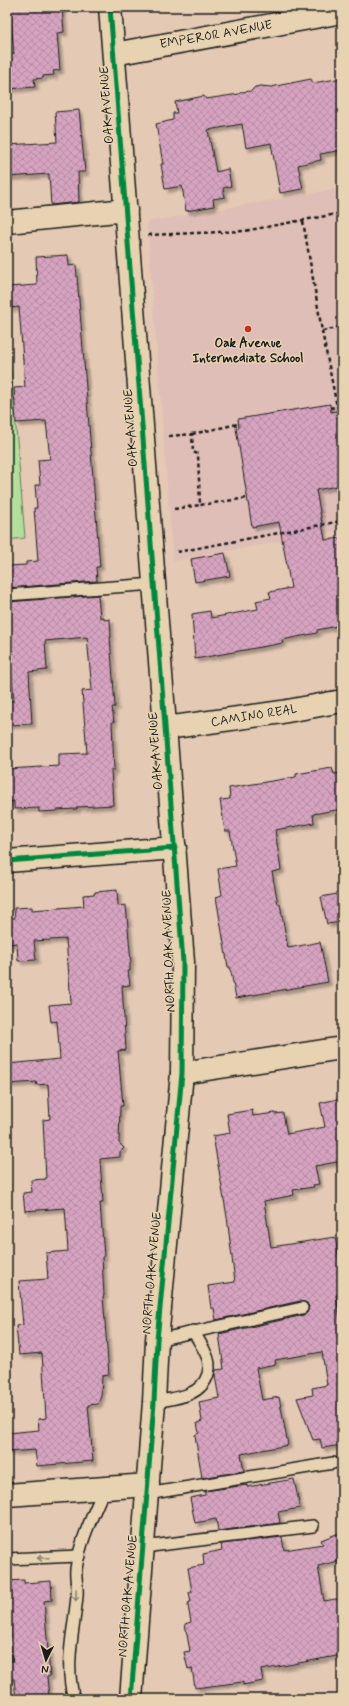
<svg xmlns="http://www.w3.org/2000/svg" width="349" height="1706" font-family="Mynerve,sans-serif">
<defs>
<pattern id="building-cross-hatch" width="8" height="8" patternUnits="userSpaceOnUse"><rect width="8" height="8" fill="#d6a3c0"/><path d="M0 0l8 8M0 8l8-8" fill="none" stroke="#b78ca4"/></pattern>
<filter id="shadow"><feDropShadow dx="3.5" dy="3.5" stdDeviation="1" flood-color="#0004"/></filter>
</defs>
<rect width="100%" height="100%" fill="#e4c9b4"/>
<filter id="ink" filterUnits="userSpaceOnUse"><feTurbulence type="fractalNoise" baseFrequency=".025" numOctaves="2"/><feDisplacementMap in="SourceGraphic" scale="8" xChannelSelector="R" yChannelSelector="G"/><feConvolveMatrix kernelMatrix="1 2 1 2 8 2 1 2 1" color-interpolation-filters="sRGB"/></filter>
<g filter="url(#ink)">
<!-- built -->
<polygon fill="#e0beb8" points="342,188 342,530 173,561 147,222"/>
<!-- park -->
<polygon fill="#b3de9c" stroke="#687d5c" points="7,318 25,538 7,540"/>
<!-- building -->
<g fill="url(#building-cross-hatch)" stroke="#1c1c1c" filter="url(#shadow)">
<polygon points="10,7 62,7 64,32 57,33 60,70 53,71 54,75 43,76 43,78 34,79 35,87 7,89 7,54 14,54"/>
<polygon points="342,78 342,150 320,154 321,160 298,165 303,189 280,193 271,143 246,148 242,124 208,130 216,172 228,169 231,186 223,188 225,197 213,199 214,206 186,211 182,186 165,189 161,164 163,164 156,124 173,120 173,113 177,113 175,102 204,96 206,99 239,94 241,92 251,91 255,87 261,86 271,87 311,79 313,83"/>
<polygon points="79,110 85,172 78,172 79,202 51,205 49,174 7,177 7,145 57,142 55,112"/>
<polygon points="68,255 69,266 76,265 81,324 100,567 96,567 97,581 7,588 7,566 26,565 26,562 38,561 34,508 37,508 35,485 40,485 38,460 50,459 46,421 16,423 14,388 25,387 19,307 9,308 8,287 37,285 36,257"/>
<polygon points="330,404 331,412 342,410 342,446 337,447 342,475 342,485 316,490 325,540 342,538 342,625 317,630 317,633 282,640 283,643 195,659 192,614 210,611 211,618 258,609 256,601 271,598 269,592 291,588 279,522 252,527 236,428 239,427 238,419"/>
<polygon points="225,553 230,576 195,582 191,559"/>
<polygon points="98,595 100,618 104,617 104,620 110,619 111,637 110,637 115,707 112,707 114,722 112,722 114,770 111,770 113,805 77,807 77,809 57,810 57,811 39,812 39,808 14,809 14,801 7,802 7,769 59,766 59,754 87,753 82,691 92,690 87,637 45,641 47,670 29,672 32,724 7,725 7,701 14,701 9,644 7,644 7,602"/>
<polygon points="332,768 334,774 342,773 342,809 313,814 314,823 275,830 281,870 272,872 278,904 280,904 288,948 320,942 328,982 236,998 230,967 228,967 216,897 222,895 218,869 236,866 230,831 225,831 220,800 230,799 229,788 296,777 296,774"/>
<polygon points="117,890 118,906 126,905 131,963 130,963 130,971 128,971 130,985 122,986 126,1050 118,1051 123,1106 120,1106 119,1143 124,1148 120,1152 120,1157 100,1159 103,1203 100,1203 104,1257 102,1257 104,1296 103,1296 109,1375 102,1376 101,1396 98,1404 88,1405 93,1461 37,1466 35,1450 7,1452 7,1433 39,1430 38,1419 46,1418 42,1353 19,1355 16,1326 23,1325 19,1281 48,1279 46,1253 68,1251 65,1208 25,1211 23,1193 32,1192 31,1180 46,1179 43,1120 50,1119 48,1084 37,1085 36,1082 7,1084 7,1064 60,1059 57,1021 51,1022 49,1005 71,1003 66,939 34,941 36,960 18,961 17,943 7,944 7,918 15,918 14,908 32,907 32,910 84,906 83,895 95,894 95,892"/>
<polygon points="342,893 342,922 327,924 321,897"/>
<polygon points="342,1098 342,1161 315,1166 319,1184 313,1185 314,1187 293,1190 294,1195 264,1201 271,1247 335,1237 342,1277 342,1294 336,1295 342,1332 342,1445 322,1448 320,1439 313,1440 297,1398 313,1395 312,1388 327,1385 322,1352 275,1360 276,1364 256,1368 262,1400 279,1397 288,1445 241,1454 244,1471 202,1478 195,1435 199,1433 197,1423 202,1421 199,1402 219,1398 215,1376 216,1370 224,1369 219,1334 304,1315 307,1313 309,1307 307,1303 300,1301 216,1320 214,1308 211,1308 208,1286 235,1282 227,1217 213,1136 230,1133 227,1114 252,1110 253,1116 275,1113 275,1114 283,1113 287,1134 325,1127 320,1103"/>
<polygon points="294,1479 300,1508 278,1512 280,1523 218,1531 216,1519 195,1523 190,1498 205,1495 205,1491 247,1485 247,1487"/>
<polygon points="342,1532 342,1560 318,1566 324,1601 342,1598 342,1655 261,1670 263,1681 243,1685 243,1682 195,1688 192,1668 188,1669 184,1652 190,1651 185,1624 191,1622 188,1606 189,1602 191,1602 189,1592 192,1592 188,1568 204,1565 203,1554 222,1550 221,1544 282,1537 284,1550 323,1544 321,1540"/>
<polygon points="24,1580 24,1583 51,1581 52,1600 44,1601 50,1676 47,1677 49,1699 16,1699 14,1679 7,1679 7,1661 12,1661 7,1581"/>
</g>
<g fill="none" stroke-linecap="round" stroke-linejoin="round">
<!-- service casing -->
<g stroke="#1c1c1c" stroke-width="14">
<g id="service">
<polyline points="7,595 154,584"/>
<polyline points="157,1340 302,1308"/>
<path d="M154,1402c21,-4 47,-5 54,-28 2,-7 1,-15 -3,-22 -3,-7 -8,-14 -12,-21"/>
<polyline points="147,1494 333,1463"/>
<polyline points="143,1547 313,1526"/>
<polyline points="7,1559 79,1556"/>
<path d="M74,1699c-10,-35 0,-68 3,-103 1,-9 -2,-18 -1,-27 4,-28 17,-54 28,-80"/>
</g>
</g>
<!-- minor casing -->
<g stroke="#1c1c1c" stroke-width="25">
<g id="minor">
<polyline points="114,54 342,12"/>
<polyline points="7,222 126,210"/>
<polyline points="166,728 282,712 342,701"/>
<polyline points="182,1073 342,1048"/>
</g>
</g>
<!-- tertiary casing -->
<g stroke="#1c1c1c" stroke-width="25">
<g id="tertiary">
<polyline points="110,7 183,962 182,1073 157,1340 154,1402 131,1699"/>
<polyline points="7,861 175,848"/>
<polyline points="7,1495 148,1485"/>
</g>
</g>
<!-- path -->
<g stroke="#1c1c1c" stroke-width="2.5" stroke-dasharray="4 3" stroke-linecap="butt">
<polyline points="303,221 322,331 342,327"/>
<polyline points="148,235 244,231 342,213"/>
<polyline points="322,331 337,407"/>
<polyline points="330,408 342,406"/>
<polyline points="192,434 238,424"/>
<polyline points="169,436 192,434 193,452 198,454 200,505 247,498"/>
<polyline points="341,470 342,470"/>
<polyline points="174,509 200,505"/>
<polyline points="177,552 342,521"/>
</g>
<!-- service -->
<use href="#service" stroke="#e7d3b1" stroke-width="11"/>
<!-- minor -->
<use href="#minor" stroke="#e7d3b1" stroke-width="22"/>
<!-- tertiary -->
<use href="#tertiary" stroke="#e7d3b1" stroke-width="22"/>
<!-- cycleway casing -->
<g stroke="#e7d3b1" stroke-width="8">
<g id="cycleway">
<polyline points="110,7 183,962 182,1073 157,1340 154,1402 131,1699"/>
<polyline points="7,861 175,848"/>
</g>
</g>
<!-- cycleway -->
<use href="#cycleway" stroke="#00873e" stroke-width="5"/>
</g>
<!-- one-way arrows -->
<defs><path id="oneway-shaft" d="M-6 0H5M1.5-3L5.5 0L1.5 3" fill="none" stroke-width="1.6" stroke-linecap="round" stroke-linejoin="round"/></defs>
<g stroke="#8c816e">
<use href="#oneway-shaft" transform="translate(43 1558) rotate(178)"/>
<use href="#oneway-shaft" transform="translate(76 1595) rotate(92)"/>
</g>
</g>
<!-- markers -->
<circle fill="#c8321e" stroke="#e7d3b1" stroke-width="1.5" cx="248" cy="329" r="4"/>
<g text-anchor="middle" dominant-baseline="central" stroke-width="3" stroke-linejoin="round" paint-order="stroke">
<!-- street labels -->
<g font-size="13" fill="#1c1c1c" stroke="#e7d3b1">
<text transform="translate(216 35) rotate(-10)">EMPEROR AVENUE</text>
<text transform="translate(107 105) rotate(-94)">OAK AVENUE</text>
<text transform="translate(131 428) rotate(-94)">OAK AVENUE</text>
<text transform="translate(254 716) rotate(-9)">CAMINO REAL</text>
<text transform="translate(156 751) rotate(-94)">OAK AVENUE</text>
<text transform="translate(169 951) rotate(-92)">NORTH OAK AVENUE</text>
<text transform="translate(152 1273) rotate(-85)">NORTH OAK AVENUE</text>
<text transform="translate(128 1596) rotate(-85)">NORTH OAK AVENUE</text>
</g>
<!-- poi labels -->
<g font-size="13" font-weight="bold" fill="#1c1c1c" stroke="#e7d3b1">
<text x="248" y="343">Oak Avenue<tspan x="248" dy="15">Intermediate School</tspan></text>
</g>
</g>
<!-- margin -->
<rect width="349" height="1706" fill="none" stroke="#e7d3b1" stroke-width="24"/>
<rect x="12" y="12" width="325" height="1682" fill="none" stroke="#1c1c1c" stroke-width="1.5" filter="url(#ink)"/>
<!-- north arrow -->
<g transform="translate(46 1660) rotate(185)" stroke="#e7d3b1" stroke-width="3" paint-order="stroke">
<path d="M0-3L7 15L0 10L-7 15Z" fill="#1c1c1c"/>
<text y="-6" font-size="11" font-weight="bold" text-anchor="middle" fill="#1c1c1c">N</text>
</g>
</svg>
